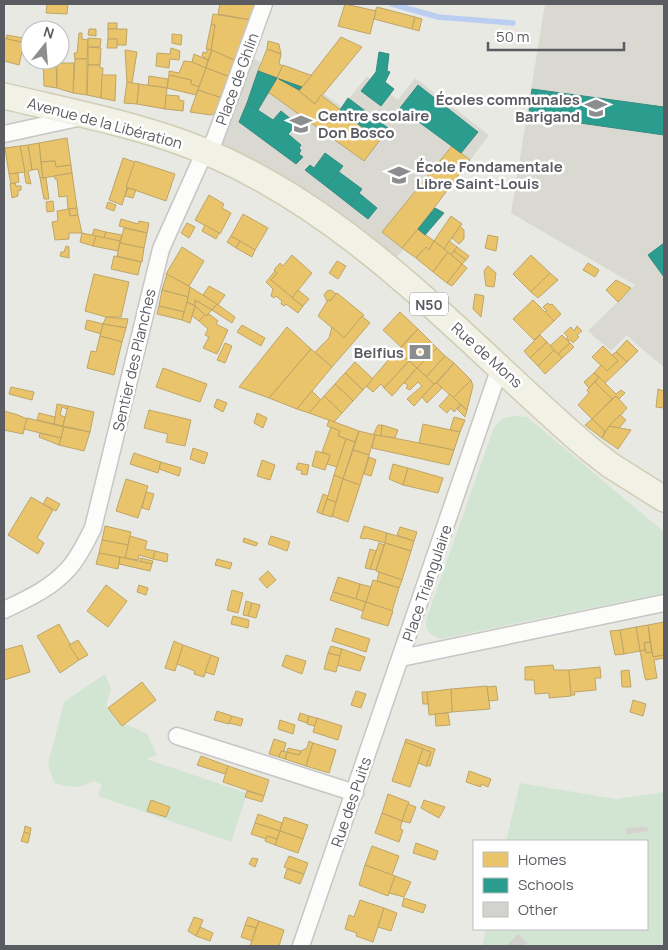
<svg xmlns="http://www.w3.org/2000/svg" width="668" height="950" font-family="Manrope,sans-serif">
<rect width="100%" height="100%" fill="#e9e9e3"/>
<!-- education -->
<g fill="#d9d9d2">
<polygon points="545,4 664,4 664,367 641,348 627,335 611,351 588,331 635,285 511,213"/>
<polygon points="245,54 264,64 318,102 324,94 342,107 367,76 398,100 415,78 489,135 389,268 214,141"/>
</g>
<!-- green -->
<g fill="#d2e5d3">
<path d="M516,416l11,1 137,115v61l-224,46c-10,-5 -15,-7 -14,-19l68,-193 9,-9z"/>
<path d="M105,674l6,15 -5,16 11,16 16,6 14,7 10,21 -11,4 101,34 -16,49 -133,-46 4,-11 -8,-4c-15,8 -24,7 -40,2l-6,-19 16,-62z"/>
<polygon points="520,783 616,799 664,792 664,946 482,946 486,929 647,929 647,841 506,841"/>
</g>
<!-- homes -->
<g fill="#e9c46a" stroke="#bea567">
<polygon points="47,4 68,4 67,14 46,13"/>
<polygon points="220,4 254,4 251,20 218,14"/>
<polygon points="345,4 376,11 370,34 338,26"/>
<polygon points="377,7 415,17 412,29 374,19 376,11 375,11"/>
<polygon points="213,14 251,20 236,61 211,50 215,25 211,25"/>
<polygon points="415,17 422,19 419,31 412,29"/>
<rect x="108" y="23" width="9" height="6"/>
<polygon points="211,25 215,25 211,50 206,49"/>
<polygon points="89,29 96,29 96,36 88,35"/>
<polygon points="108,29 127,29 126,45 117,45 117,39 108,39"/>
<polygon points="79,33 82,33 82,39 88,40 87,59 75,59 74,53 77,53"/>
<polygon points="172,34 182,35 181,45 172,43"/>
<polygon points="7,35 23,38 22,42 6,39"/>
<polygon points="341,37 362,47 315,104 299,91"/>
<polygon points="4,38 24,43 19,65 4,61"/>
<polygon points="88,38 101,39 100,47 88,47"/>
<polygon points="108,39 117,39 117,48 107,48"/>
<polygon points="268,41 279,44 281,54 267,49"/>
<rect x="60" y="44" width="3" height="12"/>
<polygon points="88,47 101,48 100,65 88,65"/>
<polygon points="171,48 180,51 179,60 170,59 169,68 156,66 157,53 170,54"/>
<polygon points="208,49 212,50 208,60 202,56 203,52 206,53"/>
<polygon points="267,49 281,54 279,64 283,66 277,78 258,71"/>
<polygon points="125,50 137,52 132,83 127,82"/>
<polygon points="212,50 236,61 230,77 206,68"/>
<polygon points="194,54 208,60 206,68 192,62"/>
<polygon points="75,59 87,59 87,95 73,93"/>
<polygon points="184,61 192,62 206,68 199,87 191,84 191,80 169,75 169,71 179,73"/>
<polygon points="43,63 56,63 57,88 44,86"/>
<polygon points="57,63 74,63 73,93 57,88"/>
<polygon points="88,65 100,65 100,68 103,68 101,98 87,95"/>
<polygon points="283,65 310,75 312,75 302,87 277,78"/>
<polygon points="206,68 230,77 222,98 198,90"/>
<polygon points="102,75 116,75 115,101 101,98"/>
<polygon points="169,75 191,80 191,84 199,87 196,95 167,88"/>
<polygon points="149,76 168,79 167,88 148,85"/>
<polygon points="277,78 299,90 299,91 315,104 321,95 380,140 364,161 268,92"/>
<polygon points="127,82 139,84 137,104 124,103"/>
<polygon points="139,84 167,88 165,109 137,104"/>
<polygon points="198,90 222,98 217,112 211,115 190,112"/>
<polygon points="166,95 179,96 179,100 184,101 183,111 165,109"/>
<polygon points="67,138 71,165 56,167 55,161 41,162 39,143"/>
<polygon points="39,143 41,162 43,178 40,178 38,169 32,170 28,145"/>
<polygon points="28,145 32,170 28,171 31,184 26,183 20,146"/>
<polygon points="20,146 25,172 9,174 5,148"/>
<polygon points="452,146 470,160 418,229 402,248 382,232"/>
<polygon points="123,158 135,162 122,205 109,200"/>
<polygon points="55,161 56,167 71,165 72,173 43,178 41,162"/>
<polygon points="135,161 175,174 166,201 126,187"/>
<polygon points="18,173 19,182 11,184 9,174"/>
<polygon points="72,173 77,208 68,209 67,196 59,197 57,179 55,179 54,176"/>
<polygon points="40,178 46,178 49,199 44,199"/>
<polygon points="15,183 16,186 21,186 21,190 18,191 18,196 12,198 10,184"/>
<polygon points="128,188 136,190 133,198 125,196"/>
<polygon points="209,195 224,204 222,208 231,213 220,234 195,220"/>
<polygon points="53,201 54,211 47,212 46,202"/>
<polygon points="108,202 116,205 114,211 106,208"/>
<polygon points="77,208 78,215 70,216 69,209"/>
<polygon points="69,209 70,216 78,215 82,233 69,233 69,239 55,240 52,222 58,221 57,211"/>
<polygon points="243,214 268,228 255,250 231,236"/>
<polygon points="451,216 462,224 444,249 434,241"/>
<polygon points="121,219 138,224 139,221 149,223 147,233 119,226"/>
<polygon points="187,223 195,227 189,238 181,233"/>
<polygon points="205,225 219,233 216,239 202,231"/>
<polygon points="460,226 464,230 464,239 459,244 452,238"/>
<polygon points="124,228 147,233 144,248 120,243"/>
<polygon points="94,229 106,232 104,238 92,236"/>
<polygon points="418,229 434,241 429,250 426,247 416,258 402,248"/>
<polygon points="106,232 122,235 120,241 104,238"/>
<polygon points="82,233 96,236 93,246 80,242"/>
<polygon points="488,235 498,237 496,251 485,248"/>
<polygon points="96,236 120,241 118,251 93,246"/>
<polygon points="231,236 240,241 236,248 227,242"/>
<polygon points="240,241 255,250 252,257 236,248"/>
<polygon points="434,241 448,252 433,272 416,258 426,247 429,250"/>
<polygon points="449,241 457,247 451,255 444,249"/>
<polygon points="120,243 144,248 142,262 117,256"/>
<polygon points="66,246 69,247 69,258 60,256 61,252 64,252"/>
<polygon points="182,247 204,261 189,286 166,274"/>
<polygon points="457,247 469,256 466,260 454,251"/>
<polygon points="454,251 466,260 462,264 451,255"/>
<polygon points="448,252 462,264 447,283 433,272"/>
<polygon points="292,255 312,273 292,298 271,280 277,273 274,270 280,263 283,266"/>
<polygon points="531,255 550,273 531,292 513,274"/>
<polygon points="114,256 141,262 138,275 111,269"/>
<polygon points="337,261 346,266 338,279 329,273"/>
<polygon points="588,263 599,270 595,277 583,270"/>
<polygon points="462,264 467,268 452,286 447,283"/>
<polygon points="488,266 496,273 494,287 486,286 484,271"/>
<polygon points="275,271 277,273 271,280 303,306 298,313 286,304 284,306 281,304 282,301 276,296 274,298 271,296 273,289 266,282"/>
<polygon points="550,273 558,280 538,298 531,292"/>
<polygon points="94,274 129,282 121,317 106,317 85,311"/>
<polygon points="167,274 190,287 188,297 162,290"/>
<polygon points="616,280 631,288 618,302 606,290"/>
<polygon points="209,286 225,295 218,305 203,295"/>
<polygon points="190,287 217,304 212,310 195,300 195,306 187,302"/>
<polygon points="162,290 188,297 185,312 159,306"/>
<polygon points="298,290 309,299 303,306 292,298"/>
<polygon points="331,290 336,294 330,301 327,301 324,295 327,291"/>
<polygon points="337,293 364,315 344,338 318,316 328,300 330,301"/>
<polygon points="475,294 484,296 481,317 473,309"/>
<polygon points="195,300 212,310 206,316 205,315 195,306"/>
<polygon points="533,300 554,321 534,340 513,319"/>
<polygon points="187,302 195,306 190,323 182,320"/>
<polygon points="548,303 550,305 552,304 561,314 554,321 545,312 547,311 543,307"/>
<polygon points="217,304 235,317 232,323 212,310"/>
<polygon points="159,306 184,312 182,320 157,314"/>
<polygon points="195,306 205,315 199,321 192,316"/>
<polygon points="400,312 418,329 401,347 383,330"/>
<polygon points="209,314 218,321 216,324 228,330 217,354 203,348 209,337 205,335 208,329 199,321 205,315 206,316"/>
<polygon points="362,316 370,323 332,367 315,352 329,338 332,327 344,338"/>
<polygon points="106,317 128,319 126,328 103,324"/>
<polygon points="87,320 103,324 101,334 85,329"/>
<polygon points="103,324 126,328 122,342 100,336"/>
<polygon points="242,325 265,338 261,346 237,332"/>
<polygon points="577,326 582,331 577,335 579,337 573,343 571,340 569,341 565,339 568,337 564,333 571,327 574,331"/>
<polygon points="287,327 311,349 269,398 239,387"/>
<polygon points="418,329 437,348 417,368 398,351"/>
<polygon points="540,335 547,342 530,358 524,351"/>
<polygon points="562,335 570,343 558,354 550,346"/>
<polygon points="100,336 122,342 114,375 87,368 91,351 96,352"/>
<polygon points="627,340 638,351 627,362 616,352"/>
<polygon points="547,342 554,350 538,366 530,358"/>
<polygon points="225,343 232,346 225,363 217,360"/>
<polygon points="570,343 574,347 562,358 558,354"/>
<polygon points="603,346 618,361 607,371 592,357"/>
<polygon points="437,348 445,356 426,377 417,368"/>
<polygon points="311,349 332,367 297,409 269,398"/>
<polygon points="397,350 409,361 384,388 381,384 373,392 366,386"/>
<polygon points="554,350 562,358 545,374 538,366"/>
<polygon points="616,352 627,362 605,383 594,373 601,365 607,371 618,361 612,355"/>
<polygon points="445,356 454,363 434,385 426,377"/>
<polygon points="409,361 417,368 392,396 384,388"/>
<polygon points="355,362 373,379 363,390 345,373"/>
<polygon points="454,363 471,380 453,398 437,383"/>
<polygon points="163,368 207,384 200,402 156,387"/>
<polygon points="417,368 434,384 414,406 407,399 422,386 418,382 410,390 406,388 408,385 404,383"/>
<polygon points="345,373 363,390 353,401 335,384"/>
<polygon points="594,373 599,377 589,388 584,382"/>
<polygon points="599,377 616,394 621,390 625,393 619,399 616,396 612,399 595,382"/>
<polygon points="471,380 473,386 467,410 453,398"/>
<polygon points="595,382 612,399 592,419 578,405 589,393 587,390"/>
<polygon points="437,383 442,388 427,403 422,397 434,384"/>
<polygon points="335,384 353,401 342,413 324,396"/>
<polygon points="11,387 34,392 32,400 9,394"/>
<polygon points="658,389 664,391 664,408 656,407"/>
<polygon points="312,391 321,400 309,413 297,409"/>
<polygon points="450,394 460,404 454,412 451,408 447,413 439,406"/>
<polygon points="324,396 342,413 334,422 309,413"/>
<polygon points="616,396 627,408 606,432 592,419"/>
<polygon points="217,399 227,403 223,412 214,407"/>
<polygon points="57,404 68,406 67,409 62,407 60,415 65,417 63,426 54,424"/>
<polygon points="461,405 467,410 465,417 457,409"/>
<polygon points="68,406 94,412 90,432 63,426"/>
<polygon points="149,410 191,420 185,446 166,442 168,434 144,428"/>
<polygon points="4,411 18,415 27,419 23,434 4,430"/>
<polygon points="39,413 55,417 54,424 37,420"/>
<polygon points="257,413 267,418 263,428 254,423"/>
<polygon points="620,415 626,420 619,428 609,426"/>
<polygon points="454,417 465,420 460,432 450,430"/>
<polygon points="27,418 64,427 61,438 24,429"/>
<polygon points="592,419 605,431 602,438 585,425"/>
<polygon points="329,420 359,431 355,442 338,436 340,431 327,426"/>
<polygon points="423,424 460,432 454,450 419,443"/>
<polygon points="378,425 382,425 381,436 373,435"/>
<polygon points="382,425 398,430 395,438 381,436"/>
<polygon points="609,426 631,430 618,449 602,438"/>
<polygon points="64,427 90,432 84,451 59,445"/>
<polygon points="331,427 340,431 338,436 346,439 337,467 327,464 330,455 322,452"/>
<polygon points="359,431 375,435 369,455 353,450"/>
<polygon points="40,433 61,438 59,445 39,437"/>
<polygon points="375,435 394,438 454,450 449,465 372,448"/>
<polygon points="346,439 355,442 343,479 334,475"/>
<polygon points="193,448 208,453 204,464 190,459"/>
<polygon points="353,450 369,455 360,485 343,479"/>
<polygon points="316,451 330,455 325,470 312,466"/>
<polygon points="134,453 161,462 158,473 130,464"/>
<polygon points="369,457 376,460 371,476 364,474"/>
<polygon points="262,460 275,465 270,480 257,476"/>
<polygon points="161,462 181,468 179,476 159,469"/>
<polygon points="298,463 309,465 307,475 301,474 302,471 296,469"/>
<polygon points="393,464 408,468 403,485 389,479"/>
<polygon points="408,468 443,478 438,493 403,485"/>
<polygon points="334,475 343,479 336,502 327,499"/>
<polygon points="126,479 148,486 138,518 116,511"/>
<polygon points="343,479 360,485 348,522 332,516"/>
<polygon points="146,492 154,494 149,510 142,508"/>
<polygon points="323,494 328,496 322,514 317,512"/>
<polygon points="31,497 53,510 37,538 44,543 38,554 8,535"/>
<polygon points="47,497 60,504 56,511 43,504"/>
<polygon points="327,499 336,502 332,517 322,514"/>
<polygon points="105,526 131,532 128,545 102,540"/>
<polygon points="364,526 387,533 385,543 366,538 365,539 360,538"/>
<polygon points="400,527 417,532 414,541 397,535"/>
<polygon points="387,533 414,541 411,551 385,543"/>
<polygon points="130,536 147,541 145,549 155,551 153,559 139,555 138,560 125,558"/>
<polygon points="271,536 290,542 287,551 268,544"/>
<polygon points="244,538 258,543 256,546 243,542"/>
<polygon points="102,540 128,545 125,558 99,553"/>
<polygon points="379,543 384,545 376,570 370,569"/>
<polygon points="385,543 411,551 402,580 376,571"/>
<polygon points="370,549 376,551 370,569 365,568"/>
<polygon points="155,551 168,554 167,562 153,559"/>
<polygon points="99,553 120,557 118,569 96,564"/>
<polygon points="120,557 152,564 150,571 119,564"/>
<polygon points="140,558 153,561 152,564 140,561"/>
<polygon points="217,559 232,563 230,569 215,565"/>
<polygon points="268,571 276,580 267,588 259,579"/>
<polygon points="379,572 402,580 399,588 377,581"/>
<polygon points="338,577 360,584 356,599 333,592"/>
<polygon points="373,580 399,588 392,611 366,602"/>
<polygon points="360,584 371,587 366,602 356,599"/>
<polygon points="106,585 127,601 108,627 87,611"/>
<polygon points="139,585 148,588 146,595 137,592"/>
<polygon points="232,590 243,593 238,613 227,610"/>
<polygon points="333,592 366,602 363,611 330,600"/>
<polygon points="246,601 252,603 248,616 243,615"/>
<polygon points="366,602 393,611 388,626 361,618"/>
<polygon points="252,603 260,605 256,618 248,616"/>
<polygon points="233,616 249,620 248,628 231,624"/>
<polygon points="664,622 664,655 653,657 648,625"/>
<polygon points="59,624 79,660 60,673 37,636"/>
<polygon points="648,625 650,642 644,643 645,650 640,651 636,627"/>
<polygon points="636,627 640,651 624,654 620,630"/>
<polygon points="336,628 370,639 366,652 332,641"/>
<polygon points="620,630 624,654 615,655 610,631"/>
<polygon points="78,640 88,655 79,660 69,645"/>
<polygon points="174,641 183,645 175,671 165,668"/>
<polygon points="650,642 652,652 646,653 644,643"/>
<polygon points="22,645 30,672 4,680 4,650"/>
<polygon points="183,645 211,655 204,677 194,674 195,671 177,664"/>
<polygon points="331,646 342,649 340,656 328,653"/>
<polygon points="342,649 365,657 360,671 337,665"/>
<polygon points="645,650 646,653 652,652 653,657 664,655 664,658 654,660 657,678 646,680 645,678 640,651"/>
<polygon points="328,653 340,656 336,672 324,669"/>
<polygon points="211,655 219,658 214,675 205,672"/>
<polygon points="286,655 306,661 302,674 282,666"/>
<polygon points="553,665 554,670 569,670 571,696 549,698 549,693 535,694 534,680 525,680 525,667"/>
<polygon points="600,667 601,678 595,678 596,690 574,692 575,695 571,695 569,670"/>
<polygon points="629,670 631,687 622,687 621,671"/>
<polygon points="142,682 156,700 122,726 108,708"/>
<polygon points="487,686 490,709 452,712 451,689"/>
<polygon points="496,686 498,700 489,701 487,687"/>
<polygon points="451,689 452,712 429,715 427,692"/>
<polygon points="356,691 366,694 361,708 351,705"/>
<polygon points="422,692 427,692 428,704 423,704"/>
<polygon points="633,700 646,704 643,716 630,712"/>
<polygon points="217,711 232,716 229,724 214,720"/>
<polygon points="300,713 309,716 307,723 298,720"/>
<polygon points="448,713 450,725 436,726 435,714"/>
<polygon points="232,716 243,719 241,726 229,723"/>
<polygon points="309,716 317,718 315,726 307,724"/>
<polygon points="317,718 342,726 338,740 313,732"/>
<polygon points="280,720 295,725 293,734 278,729"/>
<polygon points="274,739 286,743 284,751 281,751 279,757 269,754"/>
<polygon points="406,739 435,749 430,766 426,766 431,752 405,742"/>
<polygon points="309,741 313,743 306,766 285,759 287,752 299,755 301,751 307,748"/>
<polygon points="405,742 423,749 410,787 392,781"/>
<polygon points="313,743 336,750 329,773 306,766"/>
<polygon points="288,748 301,751 299,755 287,752"/>
<polygon points="423,749 431,752 426,766 418,763"/>
<polygon points="281,751 287,752 285,759 279,757"/>
<polygon points="201,756 228,766 225,774 197,765"/>
<polygon points="228,766 269,780 264,796 223,782"/>
<polygon points="469,771 491,779 488,787 481,784 481,787 466,782"/>
<polygon points="247,791 264,796 262,802 245,797"/>
<polygon points="388,794 409,802 402,821 382,813"/>
<polygon points="151,800 170,807 166,817 147,811"/>
<polygon points="424,800 445,807 439,818 421,808"/>
<polygon points="408,804 416,807 410,823 402,821"/>
<polygon points="382,813 402,821 400,829 403,830 399,842 375,833"/>
<polygon points="258,814 282,823 280,831 255,823"/>
<polygon points="284,817 308,825 303,839 280,831"/>
<polygon points="255,823 280,831 277,839 267,836 266,839 251,834"/>
<polygon points="25,826 31,828 30,834 24,832"/>
<polygon points="280,831 303,839 298,853 275,845"/>
<polygon points="24,832 30,834 28,843 21,841"/>
<polygon points="267,836 277,839 275,845 265,841"/>
<polygon points="416,843 438,851 435,860 413,853"/>
<polygon points="372,846 399,856 392,875 365,865"/>
<polygon points="289,856 308,863 304,874 284,867"/>
<polygon points="252,858 258,859 255,867 249,864"/>
<polygon points="365,865 395,876 388,896 359,885"/>
<polygon points="287,869 304,874 300,884 284,878"/>
<polygon points="395,876 411,882 404,897 389,893"/>
<polygon points="404,898 426,905 423,913 402,906"/>
<polygon points="360,900 384,908 373,942 356,936 357,933 345,929 349,915 354,917"/>
<polygon points="384,908 397,913 391,931 378,927"/>
<polygon points="194,917 203,920 196,936 188,931"/>
<polygon points="248,917 259,921 256,928 245,925"/>
<polygon points="259,921 284,930 279,946 250,946"/>
<polygon points="245,925 256,928 252,941 241,937"/>
<polygon points="200,927 213,933 210,941 196,936"/>
</g>
<!-- schools -->
<g fill="#2a9d8f" stroke="#388a81">
<polygon points="379,52 389,54 387,71 390,72 385,82 394,89 381,106 361,91 376,72"/>
<polygon points="258,71 277,78 258,110 247,103"/>
<polygon points="279,79 302,87 299,90"/>
<polygon points="418,85 478,132 461,153 400,108"/>
<polygon points="532,89 664,107 664,135 552,119 552,115 529,112"/>
<polygon points="348,98 388,128 379,140 340,110"/>
<polygon points="247,103 273,120 281,111 297,124 288,134 301,145 299,148 301,150 299,154 303,157 296,164 239,122"/>
<polygon points="325,153 343,166 327,187 305,170 310,165 314,168"/>
<polygon points="339,172 362,189 350,205 327,187"/>
<polygon points="359,193 377,208 368,219 350,205"/>
<polygon points="435,208 444,213 425,235 418,229"/>
<polygon points="664,243 664,277 648,255"/>
</g>
<g fill="none" stroke-linecap="round" stroke-linejoin="round">
<!-- stream -->
<polyline stroke="#bacef1" stroke-width="5.5" points="392,4 438,17 513,23"/>
</g>
<!-- building -->
<g fill="#d3d2ce" stroke="#d8d8d2">
<polygon points="636,827 647,827 648,831 626,834 626,829"/>
<polygon points="518,934 527,943 524,946 506,946"/>
</g>
<g fill="none" stroke-linecap="round" stroke-linejoin="round">
<!-- street casing -->
<g stroke="#c6c6c4" stroke-width="19">
<g id="street">
<polyline points="4,134 82,117"/>
<path d="M4,610c23,-11 48,-22 65,-42 10,-11 17,-26 24,-40l68,-279 44,-98 9,-10 50,-137"/>
<polyline points="401,658 664,603"/>
<polyline points="177,736 355,793"/>
<polyline points="301,946 500,367"/>
</g>
</g>
<!-- primary casing -->
<g stroke="#cfcdb3" stroke-width="28">
<path id="primary" d="M4,96c66,16 137,29 200,55 152,63 262,192 383,296l23,18 54,34"/>
</g>
<!-- street -->
<use href="#street" stroke="#fcfcfb" stroke-width="16"/>
<!-- primary -->
<use href="#primary" stroke="#f1f1e6" stroke-width="25"/>
</g>
<!-- icons -->
<defs>
<g id="school-bare" transform="scale(1.725)"><path d="M0-5L7-2L0 1L-7-2ZM-4 1L0 2.5L4 1V4Q0 6-4 4Z" fill="#8c8d8e" stroke="#fff" stroke-width="2.5" paint-order="stroke"/></g>
<g id="bank-bare" transform="scale(1.725)"><path d="M-6-4H6V4H-6ZM0-2.3a2.3 2.3 0 1 0 0 4.6a2.3 2.3 0 1 0 0-4.6Z" fill="#8c8d8e" stroke="#fff" stroke-width="2.5" paint-order="stroke"/></g>
</defs>
<g fill-rule="evenodd">
<use href="#school-bare" x="596" y="108"/>
<use href="#school-bare" x="301" y="124"/>
<use href="#school-bare" x="399" y="175"/>
<use href="#bank-bare" x="420" y="352"/>
</g>
<g text-anchor="middle" dominant-baseline="central" stroke-width="5" stroke-linejoin="round" paint-order="stroke">
<!-- shield labels -->
<rect fill="#fff" stroke="#8c8d90" stroke-width="1" x="410" y="292.5" width="38" height="23" rx="4"/>
<g font-size="14" font-weight="bold" fill="#5a5c61">
<text x="429" y="304">N50</text>
</g>
<!-- street labels -->
<g font-size="15" fill="#5a5c61" stroke="#fff">
<text transform="translate(237 79) rotate(-70)">Place de Ghlin</text>
<text transform="translate(105 123) rotate(15)">Avenue de la Libération</text>
<text transform="translate(487 355) rotate(42)">Rue de Mons</text>
<text transform="translate(134 360) rotate(-77)">Sentier des Planches</text>
<text transform="translate(427 583) rotate(-71)">Place Triangulaire</text>
<text transform="translate(351 802) rotate(-71)">Rue des Puits</text>
</g>
<!-- poi labels -->
<g font-size="15" font-weight="bold" fill="#5a5c61" stroke="#fff" text-anchor="end">
<text x="580" y="99">Écoles communales<tspan x="580" dy="17">Barigand</tspan></text>
<text x="318" y="115" text-anchor="start">Centre scolaire<tspan x="318" dy="17">Don Bosco</tspan></text>
<text x="416" y="166" text-anchor="start">École Fondamentale<tspan x="416" dy="17">Libre Saint-Louis</tspan></text>
<text x="404" y="352">Belfius</text>
</g>
</g>
<!-- border -->
<rect width="668" height="950" fill="none" stroke="#5a5c61" stroke-width="10"/>
<!-- legend -->
<rect x="473" y="840" width="175" height="90" fill="#ffffff" stroke="#bdbec0"/>
<rect x="483" y="852" width="25" height="15" fill="#e9c46a" stroke="#bdbec0"/>
<text x="518" y="865" font-size="15" fill="#5a5c61">Homes</text>
<rect x="483" y="878" width="25" height="15" fill="#2a9d8f" stroke="#bdbec0"/>
<text x="518" y="890" font-size="15" fill="#5a5c61">Schools</text>
<rect x="483" y="902" width="25" height="15" fill="#d3d2ce" stroke="#bdbec0"/>
<text x="518" y="915" font-size="15" fill="#5a5c61">Other</text>
<!-- north arrow -->
<g transform="translate(45 45) rotate(17)"><circle r="24" fill="#ffffff" stroke="#bdbec0"/>
<path d="M0-4L9 19L0 12L-9 19Z" fill="#8c8d8e"/>
<text y="-8" font-size="14" font-weight="bold" text-anchor="middle" fill="#5a5c61">N</text>
</g>
<!-- scale -->
<path d="M488 42v8h136v-8" fill="none" stroke="#5a5c61" stroke-width="2.5"/>
<text x="496" y="42" font-size="15" fill="#5a5c61" stroke="#ffffff" stroke-width="4" paint-order="stroke">50 m</text>
</svg>
